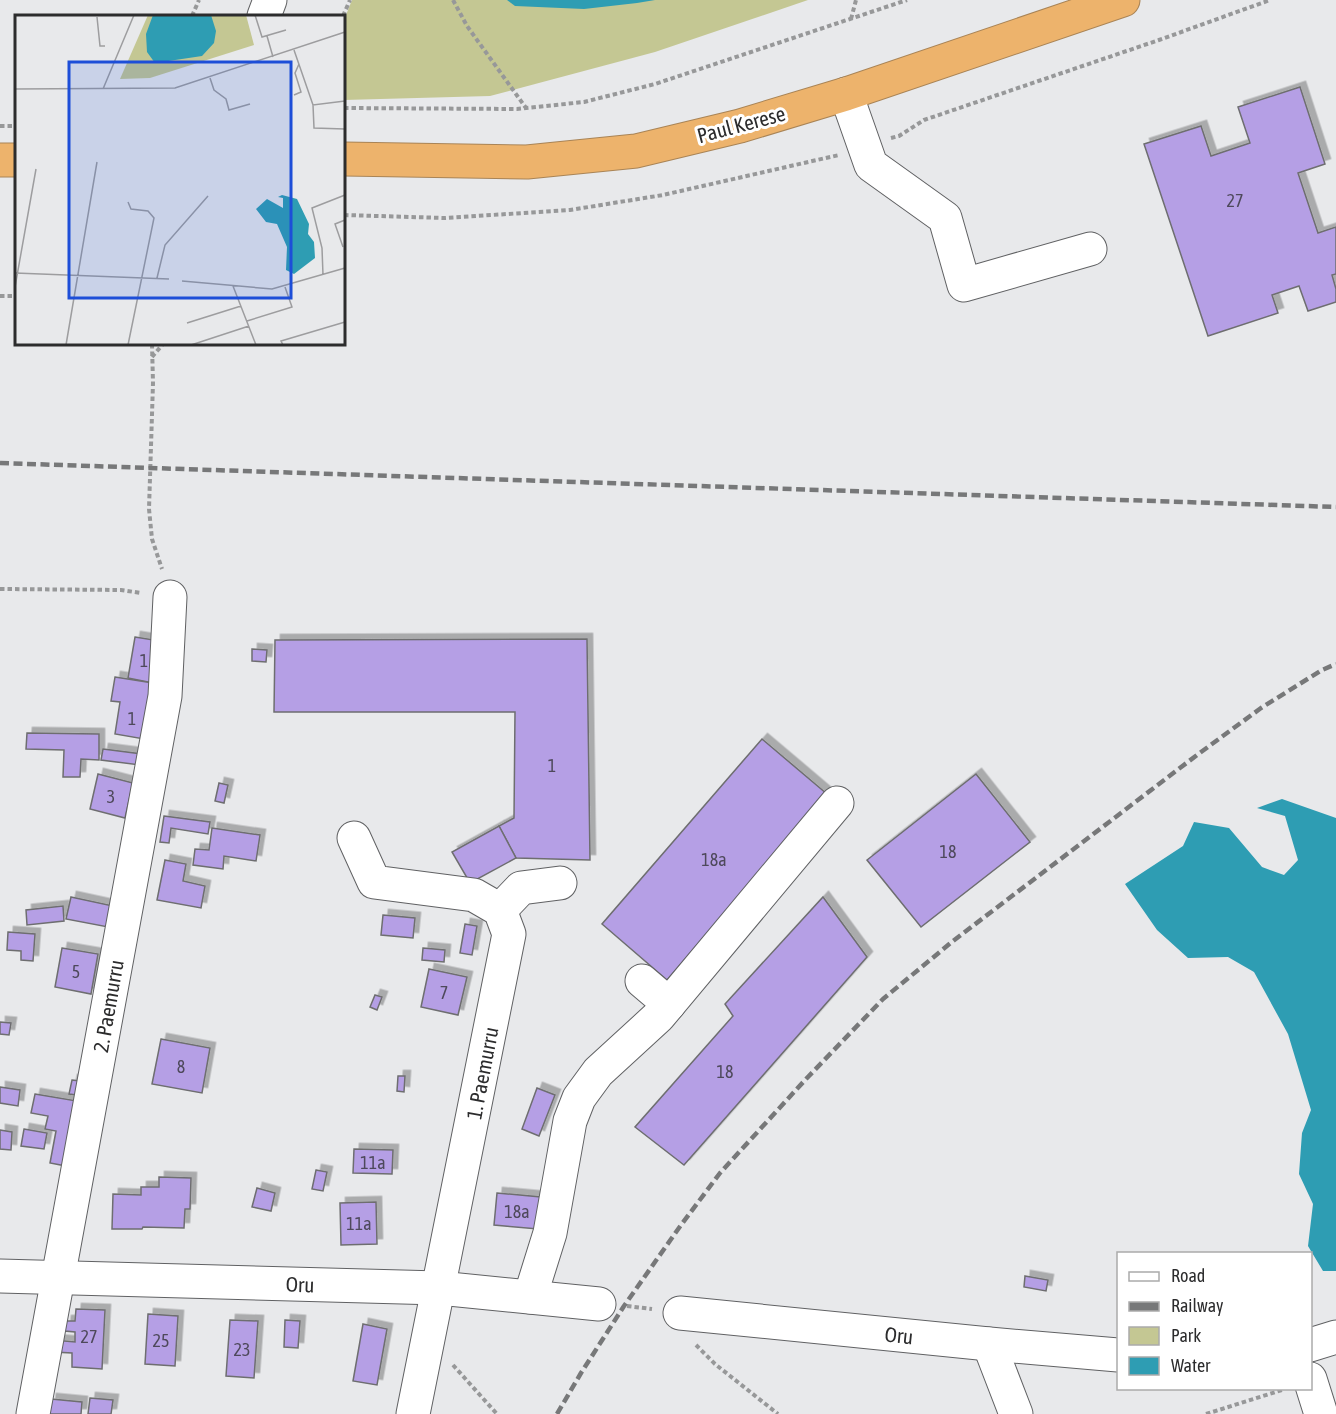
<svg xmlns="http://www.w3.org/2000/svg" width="1336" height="1414" font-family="'Asap Condensed',sans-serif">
<defs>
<filter id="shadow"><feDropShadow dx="5.5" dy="-5.5" stdDeviation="0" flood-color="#0004"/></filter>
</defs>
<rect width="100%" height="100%" fill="#e8e9eb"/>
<!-- green -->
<polygon fill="#c4c793" points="352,0 808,0 655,52 490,96 344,100 344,20"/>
<!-- water -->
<g fill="#2e9db3">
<polygon points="507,0 655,0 637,3 584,9 515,6"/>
<polygon points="1282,799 1336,818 1336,1271 1323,1271 1308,1246 1313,1204 1299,1174 1302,1133 1311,1110 1288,1034 1254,972 1228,957 1188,958 1157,930 1125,884 1183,846 1194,822 1229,828 1262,867 1284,875 1298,860 1285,816 1257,808"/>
</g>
<!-- building -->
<g fill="#b59fe5" stroke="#6e6e70" stroke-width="1.5" filter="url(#shadow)">
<polygon points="1300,87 1325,164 1298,173 1318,233 1336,227 1336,274 1332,275 1336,289 1336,302 1308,311 1299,286 1272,295 1278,313 1208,336 1144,144 1201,126 1211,156 1250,143 1238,107"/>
<polygon points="135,637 160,641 153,683 128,678"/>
<polygon points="587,639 590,860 516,858 499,826 514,818 515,712 274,712 275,640"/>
<polygon points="252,649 267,650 266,662 252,661"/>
<polygon points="115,677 153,683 144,739 115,734 120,702 111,701"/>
<polygon points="27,733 99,734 99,760 81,759 80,777 63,777 64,750 26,749"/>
<polygon points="762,739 827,794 667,980 602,924"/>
<polygon points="103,749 142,754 140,765 101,760"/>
<polygon points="98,774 133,783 125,818 90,809"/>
<polygon points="976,774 1030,842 921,927 867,860"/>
<polygon points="219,783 228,785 224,803 215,801"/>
<polygon points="164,816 210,822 208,834 171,828 169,843 160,842"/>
<polygon points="499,826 516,858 470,883 452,852"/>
<polygon points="212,828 260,835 256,861 224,856 223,869 193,865 195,849 209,850"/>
<polygon points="165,860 186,864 183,881 205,886 201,908 157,900"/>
<polygon points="71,897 113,906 108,927 66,919"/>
<polygon points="823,897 867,957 684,1165 635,1127 733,1016 725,1004"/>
<polygon points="63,906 64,921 27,925 26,910"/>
<polygon points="383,915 415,918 413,938 381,935"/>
<polygon points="465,924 477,926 472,955 460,953"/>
<polygon points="8,932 35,934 33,961 21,960 21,951 7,950"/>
<polygon points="62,948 98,954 91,994 55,987"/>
<polygon points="423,948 445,950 444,962 422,960"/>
<polygon points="429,969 467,977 458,1015 421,1007"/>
<polygon points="375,995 382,997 377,1010 370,1007"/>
<polygon points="0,1022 11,1023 9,1035 0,1034"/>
<polygon points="161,1039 210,1048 202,1093 152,1084"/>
<polygon points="398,1076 405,1076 404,1092 397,1091"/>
<polygon points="72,1080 80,1081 77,1095 69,1094"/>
<polygon points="0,1087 20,1090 18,1106 0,1103"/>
<polygon points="537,1088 555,1095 539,1136 522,1129"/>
<polygon points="35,1094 77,1101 66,1166 50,1163 56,1131 45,1129 48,1116 31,1113"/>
<polygon points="24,1129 47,1133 44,1149 21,1146"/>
<polygon points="0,1130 12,1132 11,1150 0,1149"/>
<polygon points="354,1149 393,1150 392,1174 353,1173"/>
<polygon points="316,1170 327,1172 323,1191 312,1189"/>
<polygon points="159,1177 191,1178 190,1209 185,1209 184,1228 143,1227 142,1229 112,1229 113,1194 141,1195 141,1187 159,1187"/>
<polygon points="257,1188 275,1193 271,1211 252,1207"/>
<polygon points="497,1193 541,1197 538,1229 494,1225"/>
<polygon points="376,1202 377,1244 341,1245 340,1203"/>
<polygon points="1025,1276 1048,1280 1046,1291 1024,1287"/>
<polygon points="76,1309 105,1310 102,1369 72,1367 72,1353 53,1352 53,1340 75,1342 75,1332 65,1331 66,1321 75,1321"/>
<polygon points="148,1314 178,1316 175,1366 145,1364"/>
<polygon points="230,1320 258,1321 254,1378 226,1376"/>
<polygon points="285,1320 300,1321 298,1348 284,1347"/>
<polygon points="363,1324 387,1329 377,1385 353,1381"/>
<polygon points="90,1398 113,1400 111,1414 88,1414"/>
<polygon points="51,1399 82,1402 81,1414 49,1414"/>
</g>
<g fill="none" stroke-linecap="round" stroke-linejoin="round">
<!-- minor casing -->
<g stroke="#606163" stroke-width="35">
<g id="minor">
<polyline points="264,16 270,0"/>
<polyline points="846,94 871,165 945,218 964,285 1090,249"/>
<polyline points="354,838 374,882 474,895 500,910 509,934 413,1414"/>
<polyline points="500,910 521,888 560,883"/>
<polyline points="642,981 669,1004"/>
<polyline points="0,1276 439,1288 599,1304"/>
<polyline points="530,1297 550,1233 570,1121 579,1098 598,1072 659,1016 837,803"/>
<polyline points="680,1313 989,1344 1118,1355"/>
<polyline points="989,1344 1016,1414"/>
<polyline points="1310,1345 1336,1337"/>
<polyline points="1310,1379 1321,1414"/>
<polyline points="33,1414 165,696 170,597"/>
</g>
</g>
<!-- highway casing -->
<g stroke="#a98456" stroke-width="35">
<g id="highway">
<polyline points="344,159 527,162 636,151 740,126 846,94 1123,0"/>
<polyline points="0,160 16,160"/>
</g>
</g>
<!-- path -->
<g stroke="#979899" stroke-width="4" stroke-dasharray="4.5 3" stroke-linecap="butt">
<polyline points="453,0 467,26 526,108"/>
<polyline points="192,16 199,0"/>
<polyline points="343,16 350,0"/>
<polyline points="851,19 856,0"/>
<polyline points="344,108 517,109 584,102 655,84 907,0"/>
<polyline points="0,126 16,126"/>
<polyline points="891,138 899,136 924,120 1159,40 1270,0"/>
<polyline points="344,215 445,218 570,210 663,195 839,155"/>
<polyline points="0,296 16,296"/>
<polyline points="152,344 153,383 149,509 152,539 162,569"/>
<polyline points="152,357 163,344"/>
<polyline points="0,589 121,590 141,593"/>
<polyline points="627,1306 652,1309"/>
<polyline points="696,1345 715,1364 778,1414"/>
<polyline points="453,1365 497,1414"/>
<polyline points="1206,1414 1282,1390"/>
</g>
<!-- minor -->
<use href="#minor" stroke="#fff" stroke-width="33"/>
<!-- highway -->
<use href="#highway" stroke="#edb36c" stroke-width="33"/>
<!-- rail -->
<g stroke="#777879" stroke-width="4.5" stroke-dasharray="9 4.5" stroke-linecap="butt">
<polyline points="0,463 1336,507"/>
<polyline points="557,1414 581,1373 624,1306 681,1225 720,1173 806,1079 883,999 953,941 1197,755 1261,708 1322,670 1336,664"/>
</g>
</g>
<g text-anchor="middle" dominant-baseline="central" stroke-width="6" stroke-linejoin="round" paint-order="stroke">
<!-- number labels -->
<g font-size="18" fill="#4e495b">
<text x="1235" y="200">27</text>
<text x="144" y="660">1</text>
<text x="132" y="718">1</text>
<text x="552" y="765">1</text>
<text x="111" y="796">3</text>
<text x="948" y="851">18</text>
<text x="714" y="859">18a</text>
<text x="76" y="971">5</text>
<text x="444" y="992">7</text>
<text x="181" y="1066">8</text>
<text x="725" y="1071">18</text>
<text x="373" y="1162">11a</text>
<text x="517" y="1211">18a</text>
<text x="359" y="1223">11a</text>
<text x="89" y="1336">27</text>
<text x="161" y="1340">25</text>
<text x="242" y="1349">23</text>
</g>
<!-- street labels -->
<g font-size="21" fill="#2c2c2d" stroke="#fff">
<text transform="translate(741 124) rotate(-15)">Paul Kerese</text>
<text transform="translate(108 1006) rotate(-80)">2. Paemurru</text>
<text transform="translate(482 1073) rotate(-79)">1. Paemurru</text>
<text transform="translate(300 1284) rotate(2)">Oru</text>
<text transform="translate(899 1335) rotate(6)">Oru</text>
</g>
</g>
<!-- overview -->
<g transform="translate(15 15)">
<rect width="330" height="330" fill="#e8e9eb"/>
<path d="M133,0h98l8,30 -104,33 -30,1z" fill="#c4c793"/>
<path d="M138,0h58l5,16 -2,12 -12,13 -47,7 -8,-11 -1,-18zM267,180l15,4 12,25 -1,10 6,8 1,16 -21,16 -8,-4 1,-23 -10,-23 -11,-2 -10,-13 11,-10 16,9v-10l-5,-1z" fill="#2e9db3"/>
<path fill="none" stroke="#9d9d9f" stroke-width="1.5" d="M240,0l7,22 24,-7M82,2l3,29h5M252,21l6,21M279,35l19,55 32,-4M195,63l4,12 12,9 3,11 21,-6M0,74l160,-1 170,-56M88,74l31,-74M279,80l7,-3 -6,-19 4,-9M298,90l1,23 31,1M328,232l-8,-23 10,-4M0,258l154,6M308,260l-1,-27 -10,-40 33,-13M142,263l8,-33 43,-49M167,266l90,8 73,-21M218,271l23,59M0,272l21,-118M232,306l45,-14 -7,-20M172,308l54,-17M51,330l31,-183M113,330l26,-127 -6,-7 -17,-2 -3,-7M176,330l58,-19M268,330l-2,-4 64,-19"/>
<path fill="#1d4ed8" fill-opacity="0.15" stroke="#1d4ed8" stroke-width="3" d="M54,47h222v236h-222z"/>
<rect width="330" height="330" fill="none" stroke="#2c2c2d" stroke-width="3"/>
</g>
<!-- legend -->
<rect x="1117" y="1252" width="195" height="138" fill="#ffffff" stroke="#ababab" stroke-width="1.5"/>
<rect x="1129" y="1272" width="30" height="9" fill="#ffffff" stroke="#ababab" stroke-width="1.5"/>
<text x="1171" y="1282" font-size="18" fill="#2c2c2d">Road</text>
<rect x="1129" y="1302" width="30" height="9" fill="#777879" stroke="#ababab" stroke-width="1.5"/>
<text x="1171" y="1312" font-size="18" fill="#2c2c2d">Railway</text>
<rect x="1129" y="1327" width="30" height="18" fill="#c4c793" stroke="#ababab" stroke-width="1.5"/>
<text x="1171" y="1342" font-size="18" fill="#2c2c2d">Park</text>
<rect x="1129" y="1357" width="30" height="18" fill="#2e9db3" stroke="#ababab" stroke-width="1.5"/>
<text x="1171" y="1372" font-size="18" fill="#2c2c2d">Water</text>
</svg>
